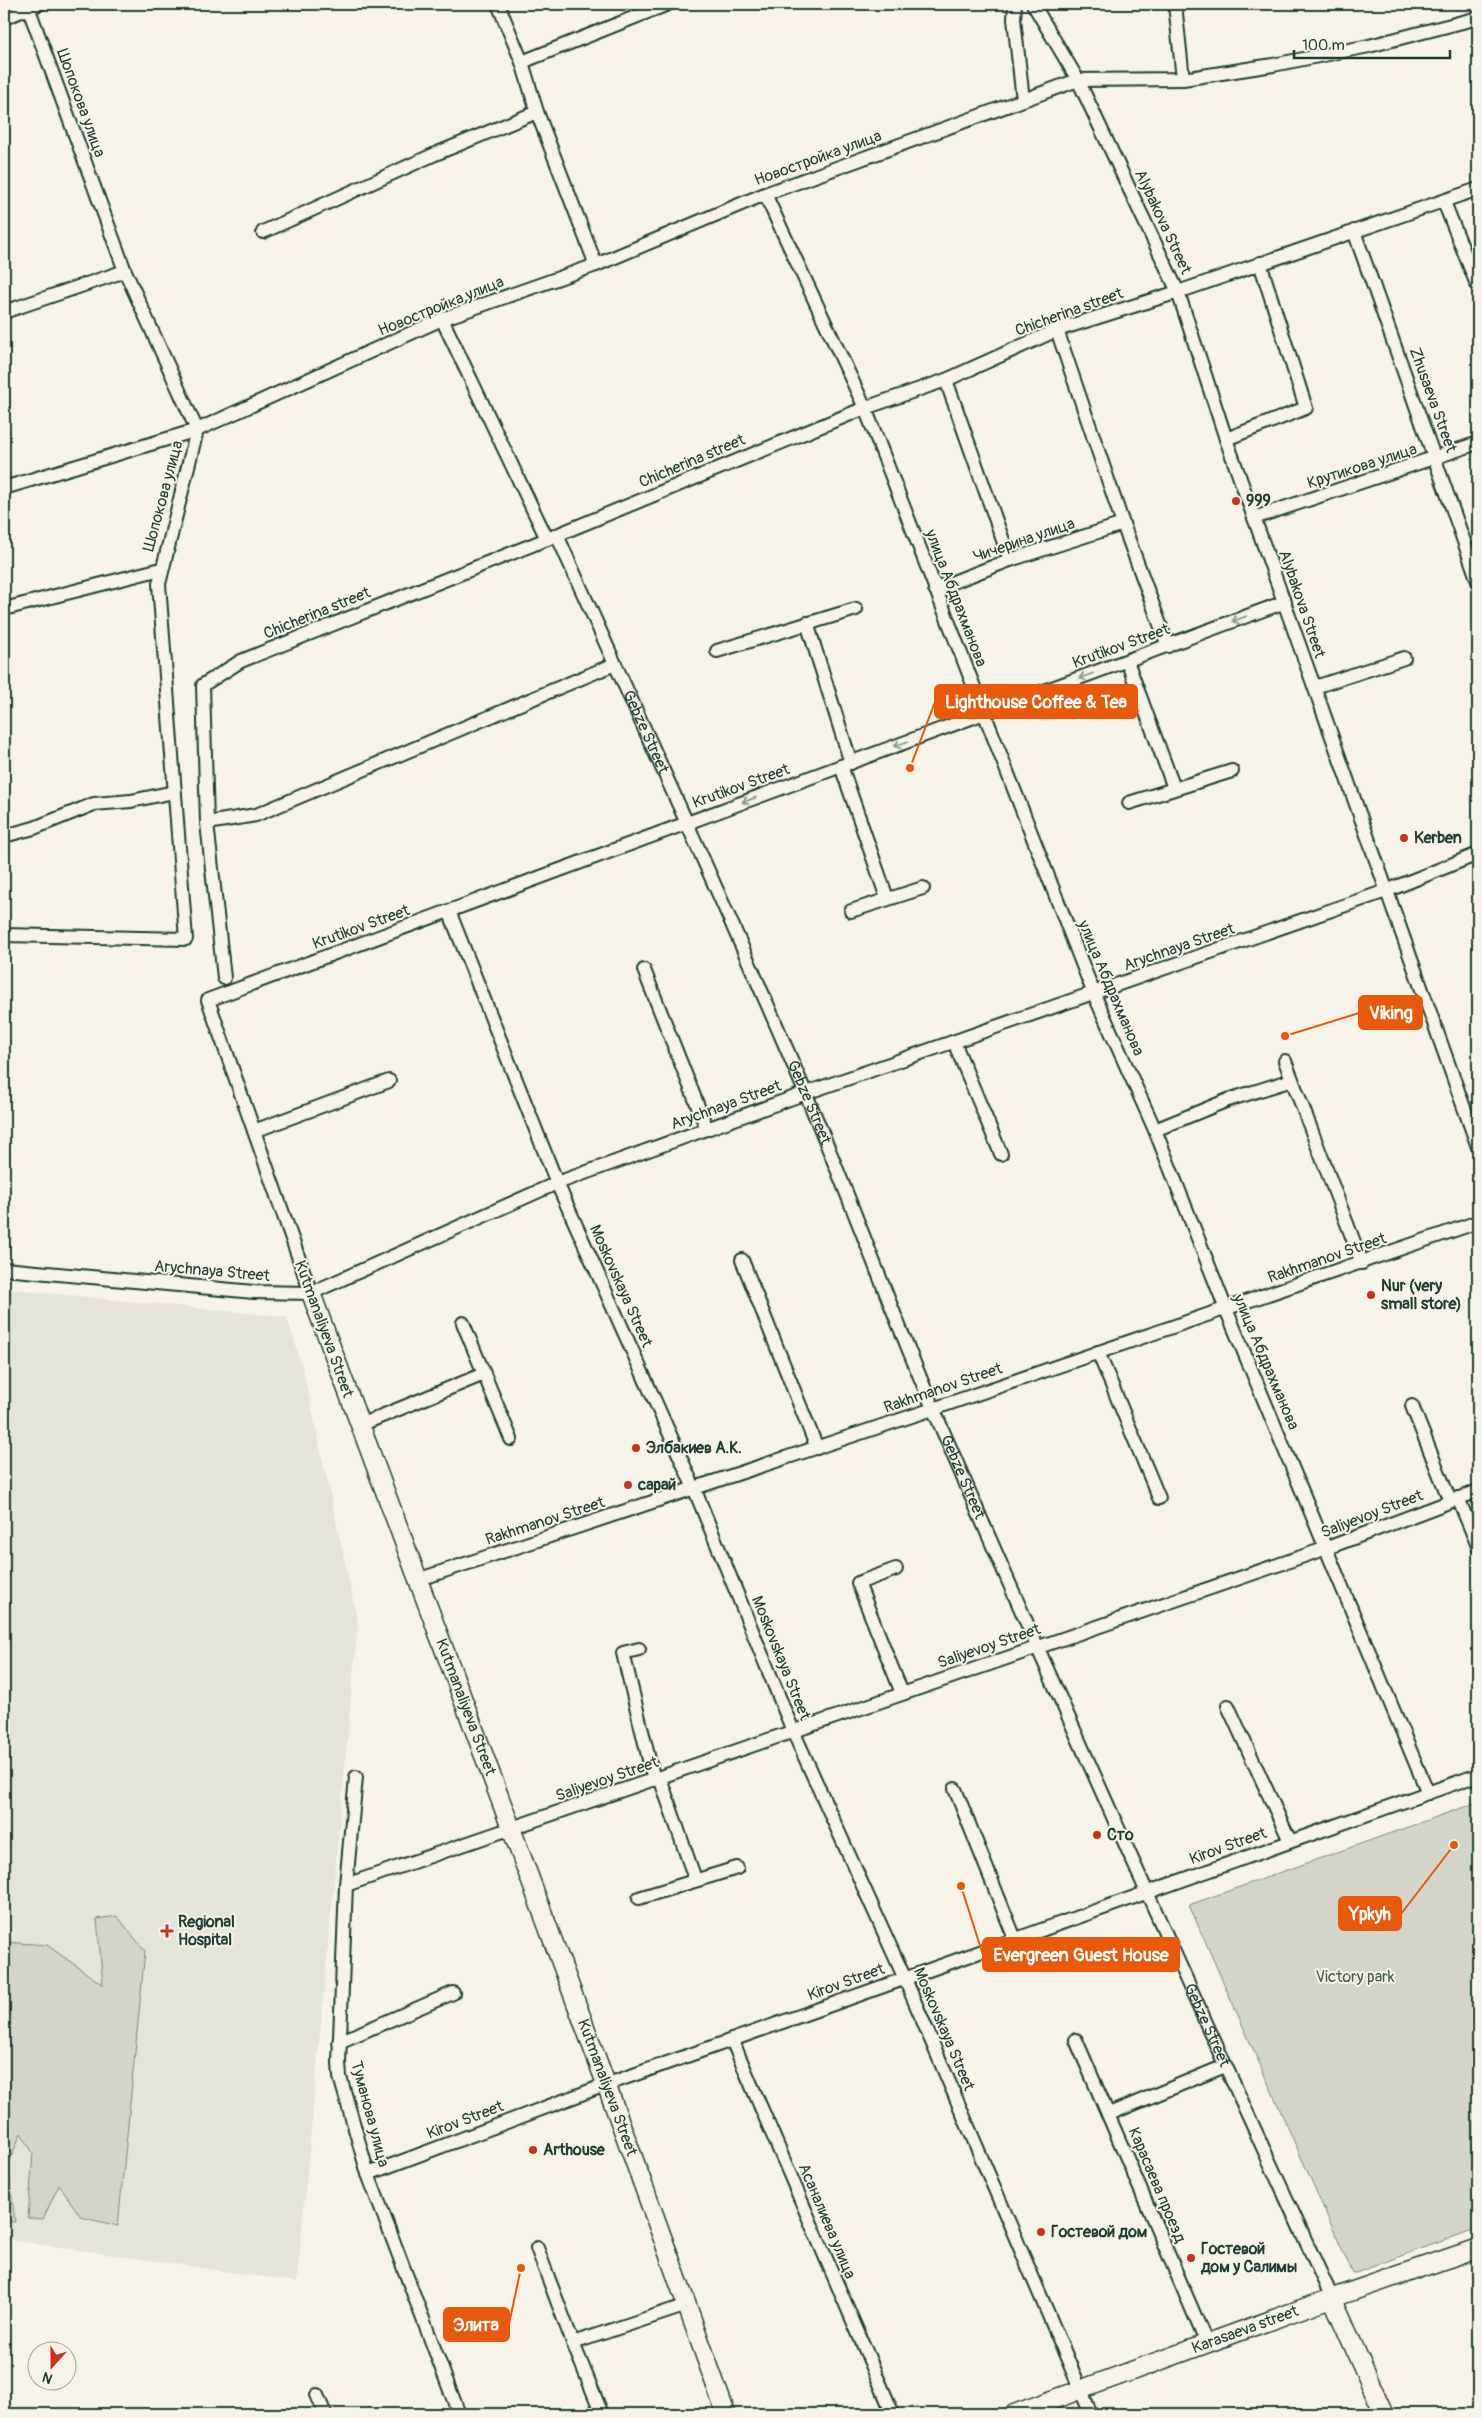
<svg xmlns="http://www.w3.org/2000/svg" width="1482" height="2418" font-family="Pangolin,sans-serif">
<rect width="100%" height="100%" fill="#f7f3e8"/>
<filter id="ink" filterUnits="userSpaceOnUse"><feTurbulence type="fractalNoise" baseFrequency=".02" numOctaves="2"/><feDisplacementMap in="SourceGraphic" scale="10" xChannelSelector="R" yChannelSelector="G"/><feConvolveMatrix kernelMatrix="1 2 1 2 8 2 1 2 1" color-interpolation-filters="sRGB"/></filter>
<g filter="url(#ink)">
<!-- built -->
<polygon fill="#e5e4d9" points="8,1289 287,1317 304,1373 358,1623 297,2282 4,2239 4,1324"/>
<!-- green -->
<g fill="#d3d5ca" stroke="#79897f">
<polygon points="1478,1802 1478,2228 1353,2274 1189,1905"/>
<polygon points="117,1916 145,1951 118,2226 81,2217 59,2185 43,2219 28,2218 33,2153 21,2133 8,2166 15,2222 4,2221 4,1942 47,1945 103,1985 97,1919"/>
</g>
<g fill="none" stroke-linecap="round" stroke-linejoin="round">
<!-- street casing -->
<g stroke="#1f3d34" stroke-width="16">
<g id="street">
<polyline points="498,4 522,62 537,112 596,265"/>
<polyline points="1015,4 1014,19 1023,100"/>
<polyline points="1033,4 1078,80 1178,292 1226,439 1478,1147"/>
<polyline points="1175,4 1183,79"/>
<polyline points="4,18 39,4"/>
<polyline points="522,62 668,4"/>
<polyline points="765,194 865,408 1094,994 1155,1130 1226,1309 1428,1793"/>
<polyline points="1444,202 1478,287"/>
<polyline points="1354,231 1478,581"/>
<polyline points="263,232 433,155 537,112"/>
<polyline points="4,312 125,271"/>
<polyline points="442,319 547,539"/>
<polyline points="1057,330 1123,524 1168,646"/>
<polyline points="946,380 1010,560"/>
<polyline points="1226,439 1306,408 1260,263"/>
<polyline points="4,488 197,430 442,319 596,265 765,194 1078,80 1183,79 1273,65 1369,46 1478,18"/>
<polyline points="1254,518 1478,443"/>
<path id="s1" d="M557,535c83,186 169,370 248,557 46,107 85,217 131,323 128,297 261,590 396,883"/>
<polyline points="935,589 1010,560 1123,524"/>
<polyline points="4,609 161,569"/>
<polyline points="807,623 851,763"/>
<polyline points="717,651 856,609"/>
<polyline points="1127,661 1174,788"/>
<polyline points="1315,687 1404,658"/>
<polyline points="841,766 887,898"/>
<polyline points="1129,803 1232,771"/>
<polyline points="207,823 256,815 615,664"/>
<polyline points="4,836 34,828 94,804 131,801 174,792"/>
<polyline points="449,911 557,1183 694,1488 793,1731 905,1979 1091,2414"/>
<polyline points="851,911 923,888"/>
<polyline points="4,935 186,939 159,584 197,430 125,271 27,4"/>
<polyline points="644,970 707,1129"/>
<polyline points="224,978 207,823 203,685 241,661 547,539 865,408 946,380 1057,330 1178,292 1478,189"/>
<polyline points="954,1042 1001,1154"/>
<polyline points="1285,1061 1362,1263"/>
<polyline points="1155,1130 1228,1100 1292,1080"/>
<polyline points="254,1131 389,1081"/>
<polyline points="742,1260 817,1448"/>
<polyline points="4,1269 254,1292 311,1293 557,1183 806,1093 1386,891 1478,854"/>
<polyline points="311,1293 208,1000 1285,602"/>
<polyline points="463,1323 511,1439"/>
<polyline points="1098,1352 1159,1498"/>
<polyline points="1412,1406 1450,1501"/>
<polyline points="360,1425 484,1374"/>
<polyline points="1458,1498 1478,1546"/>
<polyline points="896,1569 858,1583 902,1693"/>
<polyline points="417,1580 933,1409 1478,1222"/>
<polyline points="639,1649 623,1653 654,1780"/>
<polyline points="1228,1706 1290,1841"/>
<polyline points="356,1777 346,1885 339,2063 340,2077 368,2174 459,2414"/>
<polyline points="660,1778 695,1879"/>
<polyline points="955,1789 1015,1939"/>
<polyline points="346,1885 1327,1548 1478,1491"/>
<polyline points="639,1898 737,1868"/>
<polyline points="732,2040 893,2414"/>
<polyline points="1076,2040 1207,2344"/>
<polyline points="339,2042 453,1993"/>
<polyline points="1109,2114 1225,2066"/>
<polyline points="368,2174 608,2084 1478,1775"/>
<polyline points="537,2248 573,2343 687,2305"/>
<polyline points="573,2343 602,2414"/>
<polyline points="317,2395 325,2414"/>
</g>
</g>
<!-- secondary casing -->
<g stroke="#1f3d34" stroke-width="21">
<g id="secondary">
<path id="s2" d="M311,1293c139,374 281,746 415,1121"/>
<polyline points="1332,2298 1384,2414"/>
<path id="s3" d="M1014,2414l301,-110 163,-56"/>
</g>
</g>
<!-- street -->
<use href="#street" stroke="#f7f3e8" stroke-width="12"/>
<!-- secondary -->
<use href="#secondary" stroke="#f7f3e8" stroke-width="18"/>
</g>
<!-- one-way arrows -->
<defs><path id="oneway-shaft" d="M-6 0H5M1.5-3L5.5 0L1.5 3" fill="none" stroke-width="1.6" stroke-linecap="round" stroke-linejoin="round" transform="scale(1.25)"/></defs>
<g stroke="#8b988e">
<use href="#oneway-shaft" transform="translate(1239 619) rotate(160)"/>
<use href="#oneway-shaft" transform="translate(1086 676) rotate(160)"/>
<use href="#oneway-shaft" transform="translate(901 744) rotate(160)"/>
<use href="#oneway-shaft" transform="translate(749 800) rotate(160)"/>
</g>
</g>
<!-- markers -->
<g fill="#c8321e" stroke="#f7f3e8" stroke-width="2">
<circle cx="1236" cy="501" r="5"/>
<circle cx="1404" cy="838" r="5"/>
<circle cx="1371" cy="1295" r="5"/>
<circle cx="636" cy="1448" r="5"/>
<circle cx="628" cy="1485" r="5"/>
<circle cx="1097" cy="1835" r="5"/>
<path d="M164.5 1923.5h5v5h5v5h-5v5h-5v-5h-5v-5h5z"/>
<circle cx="533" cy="2150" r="5"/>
<circle cx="1041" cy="2232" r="5"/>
<circle cx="1191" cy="2258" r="5"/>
</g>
<g text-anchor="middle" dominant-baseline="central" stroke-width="4" stroke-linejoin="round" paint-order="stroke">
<!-- street labels -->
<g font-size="16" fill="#1f3d34" stroke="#f7f3e8">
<text transform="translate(81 103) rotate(70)">Шопокова улица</text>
<text transform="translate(818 158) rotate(-20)">Новостройка улица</text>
<text transform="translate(1163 222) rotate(65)">Alybakova Street</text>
<text transform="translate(441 306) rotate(-22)">Новостройка улица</text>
<text transform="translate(1069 312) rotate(-20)">Chicherina street</text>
<text transform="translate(1433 400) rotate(70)">Zhusaeva Street</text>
<text transform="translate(692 461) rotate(-23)">Chicherina street</text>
<text transform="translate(1362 466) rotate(-18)">Крутикова улица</text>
<text transform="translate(163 496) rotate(-75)">Шопокова улица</text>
<text transform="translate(1024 540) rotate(-19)">Чичерина улица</text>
<text transform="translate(956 598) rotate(69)">улица Абдрахманова</text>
<text transform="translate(1302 604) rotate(71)">Alybakova Street</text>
<text transform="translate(317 613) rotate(-22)">Chicherina street</text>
<text transform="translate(1121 646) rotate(-20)">Krutikov Street</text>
<text stroke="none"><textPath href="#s1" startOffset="216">Gebze Street</textPath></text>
<text transform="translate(741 786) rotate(-20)">Krutikov Street</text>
<text transform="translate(361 927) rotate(-20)">Krutikov Street</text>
<text transform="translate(1179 947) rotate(-19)">Arychnaya Street</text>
<text transform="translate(1111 988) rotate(67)">улица Абдрахманова</text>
<text stroke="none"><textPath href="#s1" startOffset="621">Gebze Street</textPath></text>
<text transform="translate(726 1105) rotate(-20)">Arychnaya Street</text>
<text transform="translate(1327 1258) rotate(-19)">Rakhmanov Street</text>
<text transform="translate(212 1271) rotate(5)">Arychnaya Street</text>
<text transform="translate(621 1286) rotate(66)">Moskovskaya Street</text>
<text transform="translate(324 1329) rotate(70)">Kutmanaliyeva Street</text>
<text transform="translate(1266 1362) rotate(67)">улица Абдрахманова</text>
<text transform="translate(943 1388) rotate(-19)">Rakhmanov Street</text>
<text stroke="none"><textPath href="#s1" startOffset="1026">Gebze Street</textPath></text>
<text transform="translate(1372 1514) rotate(-21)">Saliyevoy Street</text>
<text transform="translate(545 1521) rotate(-18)">Rakhmanov Street</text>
<text transform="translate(989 1646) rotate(-19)">Saliyevoy Street</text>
<text transform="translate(781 1658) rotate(68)">Moskovskaya Street</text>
<text stroke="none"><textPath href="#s2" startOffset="442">Kutmanaliyeva Street</textPath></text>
<text transform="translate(607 1779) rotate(-19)">Saliyevoy Street</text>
<text transform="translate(1228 1846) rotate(-20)">Kirov Street</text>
<text transform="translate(846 1982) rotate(-20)">Kirov Street</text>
<text stroke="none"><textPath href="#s1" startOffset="1626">Gebze Street</textPath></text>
<text transform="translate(944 2029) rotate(67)">Moskovskaya Street</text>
<text stroke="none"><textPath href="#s2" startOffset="848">Kutmanaliyeva Street</textPath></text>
<text transform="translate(370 2114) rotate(75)">Туманова улица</text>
<text transform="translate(465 2120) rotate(-21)">Kirov Street</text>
<text transform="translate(1157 2185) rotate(67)">Карасаева проезд</text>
<text transform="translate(827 2221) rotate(67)">Асаналиева улица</text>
<text stroke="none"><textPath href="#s3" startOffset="246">Karasaeva street</textPath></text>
</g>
<!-- poi labels -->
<g font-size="16" font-weight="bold" fill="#1f3d34" stroke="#f7f3e8" text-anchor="start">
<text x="1246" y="501">999</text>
<text x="1414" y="838">Kerben</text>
<text x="1381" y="1286">Nur (very<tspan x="1381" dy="18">small store)</tspan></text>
<text x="646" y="1448">Элбакиев А.К.</text>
<text x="638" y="1485">сарай</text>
<text x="1107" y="1835">Сто</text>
<text x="178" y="1922">Regional<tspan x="178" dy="18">Hospital</tspan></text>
<text x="543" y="2150">Arthouse</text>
<text x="1051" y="2232">Гостевой дом</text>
<text x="1201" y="2249">Гостевой<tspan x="1201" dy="18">дом у Салимы</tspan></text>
</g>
<!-- park labels -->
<g font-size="16" fill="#435b52" stroke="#f7f3e8">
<text x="1355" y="1977">Victory park</text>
</g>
</g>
<!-- callouts -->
<path fill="none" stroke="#e8590c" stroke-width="2" d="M910 768L935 702M1285 1036L1359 1013M1454 1845L1401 1914M961 1886L983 1955M521 2268L509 2324"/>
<g fill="#e8590c" stroke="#f7f3e8" stroke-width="2">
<circle cx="910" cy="768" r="5"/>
<circle cx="1285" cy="1036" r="5"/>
<circle cx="1454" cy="1845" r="5"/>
<circle cx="961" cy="1886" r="5"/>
<circle cx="521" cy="2268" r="5"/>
</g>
<g fill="#e8590c" stroke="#e8590c" stroke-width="2">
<rect x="935" y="685" width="202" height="33" rx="5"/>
<rect x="1359" y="996" width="63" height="33" rx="5"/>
<rect x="1339" y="1897" width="62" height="33" rx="5"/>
<rect x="983" y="1938" width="196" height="33" rx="5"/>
<rect x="444" y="2308" width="65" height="33" rx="5"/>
</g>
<g font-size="18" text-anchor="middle" font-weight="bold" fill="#fff">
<text x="1036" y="708">Lighthouse Coffee &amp; Tea</text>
<text x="1391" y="1019">Viking</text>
<text x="1370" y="1920">Ypkyh</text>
<text x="1081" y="1961">Evergreen Guest House</text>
<text x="476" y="2331">Элита</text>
</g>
<!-- margin -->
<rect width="1482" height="2418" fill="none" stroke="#f7f3e8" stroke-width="20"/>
<rect x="10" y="10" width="1462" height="2398" fill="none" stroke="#1f3d34" stroke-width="2" filter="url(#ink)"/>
<!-- north arrow -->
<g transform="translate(52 2366) rotate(201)"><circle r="24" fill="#f7f3e8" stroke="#a1aaa0"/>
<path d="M0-4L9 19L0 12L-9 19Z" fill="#c8321e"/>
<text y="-8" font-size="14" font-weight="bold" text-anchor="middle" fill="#1f3d34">N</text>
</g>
<!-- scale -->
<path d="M1294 50v8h156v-8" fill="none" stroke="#1f3d34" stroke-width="2.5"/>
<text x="1302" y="50" font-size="15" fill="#1f3d34" stroke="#f7f3e8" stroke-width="4" paint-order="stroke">100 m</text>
</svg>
